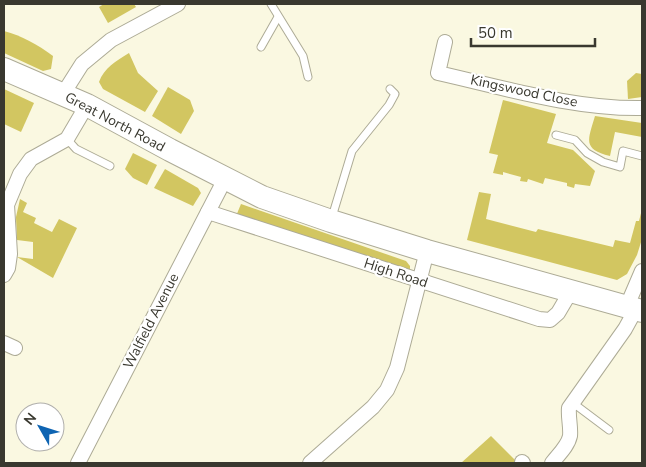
<svg xmlns="http://www.w3.org/2000/svg" width="646" height="467" font-family="'Nunito Sans',sans-serif">
<rect width="100%" height="100%" fill="#faf8e1"/>
<!-- green -->
<g fill="#d2c661">
<polygon points="104,4 134,4 136,7 108,23 99,7"/>
<path d="M4,31c18,5 33,13 49,25l-2,13 -8,2 -39,-18z"/>
<path d="M129,53l9,20 20,18 -13,21 -42,-23 -4,-7c5,-14 17,-21 30,-29z"/>
<polygon points="636,73 642,74 642,97 628,99 627,81"/>
<polygon points="168,87 190,100 194,111 181,134 152,116"/>
<polygon points="4,89 34,103 21,132 4,124"/>
<polygon points="503,100 556,114 547,143 573,150 595,171 590,186 575,184 574,188 567,186 567,183 545,178 543,184 528,179 527,182 520,181 521,177 503,172 503,175 493,173 498,155 489,153"/>
<path d="M595,116l47,7v14l-27,-5 -5,24c-28,-7 -22,-16 -15,-40z"/>
<polygon points="133,153 157,165 147,185 133,178 125,169"/>
<polygon points="165,169 198,188 201,193 193,206 154,188"/>
<polygon points="479,192 491,194 486,219 536,232 538,229 613,247 615,240 630,243 636,221 639,221 642,209 642,239 637,255 627,274 617,280 467,240"/>
<polygon points="20,199 27,203 23,212 36,218 34,223 52,232 59,219 77,228 53,278 17,257 33,259 33,242 17,240 16,217"/>
<polygon points="241,204 406,261 410,266 410,273 236,216"/>
<polygon points="491,436 518,463 461,463"/>
</g>
<g fill="none" stroke-linecap="round" stroke-linejoin="round">
<!-- lane casing -->
<g stroke="#adab96" stroke-width="9">
<g id="lane">
<polyline points="271,4 303,56 308,77"/>
<polyline points="261,47 278,17"/>
<polyline points="556,135 575,140 587,153 603,162 620,167 623,151 642,156"/>
<polyline points="67,139 76,149 110,166"/>
<polyline points="332,217 352,151 389,105 395,94 390,89"/>
<polyline points="573,403 609,430"/>
</g>
</g>
<!-- street casing -->
<g stroke="#adab96" stroke-width="16">
<g id="street">
<path d="M445,42l-7,31c67,15 135,36 204,35"/>
<polyline points="63,94 82,64 111,40 178,4"/>
<polyline points="208,212 539,319 550,320 558,313 571,291"/>
<polyline points="4,275 8,268 10,254 7,205 20,174 31,159 67,139 87,105"/>
<polyline points="627,306 642,271"/>
<polyline points="4,343 15,348"/>
<polyline points="522,462 523,463"/>
<polyline points="78,463 225,179"/>
<polyline points="310,463 373,407 387,390 397,368 427,251"/>
<path d="M552,463c6,-8 16,-17 18,-27 1,-9 -2,-19 -1,-28l56,-79 11,-20"/>
</g>
</g>
<!-- primary casing -->
<g stroke="#adab96" stroke-width="24">
<polyline id="primary" points="4,69 87,105 170,150 262,197 331,221 427,251 642,311"/>
</g>
<!-- lane -->
<use href="#lane" stroke="#fff" stroke-width="7"/>
<!-- street -->
<use href="#street" stroke="#fff" stroke-width="14"/>
<!-- primary -->
<use href="#primary" stroke="#fff" stroke-width="22"/>
</g>
<g text-anchor="middle" dominant-baseline="central" stroke-width="4.5" stroke-linejoin="round" paint-order="stroke">
<!-- street labels -->
<g font-size="14" fill="#39382f" stroke="#fff">
<text transform="translate(524 91) rotate(12)">Kingswood Close</text>
<text transform="translate(115 122) rotate(28)">Great North Road</text>
<text transform="translate(396 273) rotate(18)">High Road</text>
<text transform="translate(151 321) rotate(-63)">Walfield Avenue</text>
</g>
</g>
<!-- border -->
<rect width="646" height="467" fill="none" stroke="#39382f" stroke-width="10"/>
<!-- north arrow -->
<g transform="translate(40 427) rotate(309)"><circle r="24" fill="#ffffff" stroke="#b0afac"/>
<path d="M0-4L9 19L0 12L-9 19Z" fill="#0e64b2"/>
<text y="-8" font-size="14" font-weight="bold" text-anchor="middle" fill="#39382f">N</text>
</g>
<!-- scale -->
<path d="M471 38v8h124v-8" fill="none" stroke="#39382f" stroke-width="2.5"/>
<text x="478" y="38" font-size="15" fill="#39382f" stroke="#ffffff" stroke-width="4" paint-order="stroke">50 m</text>
</svg>
